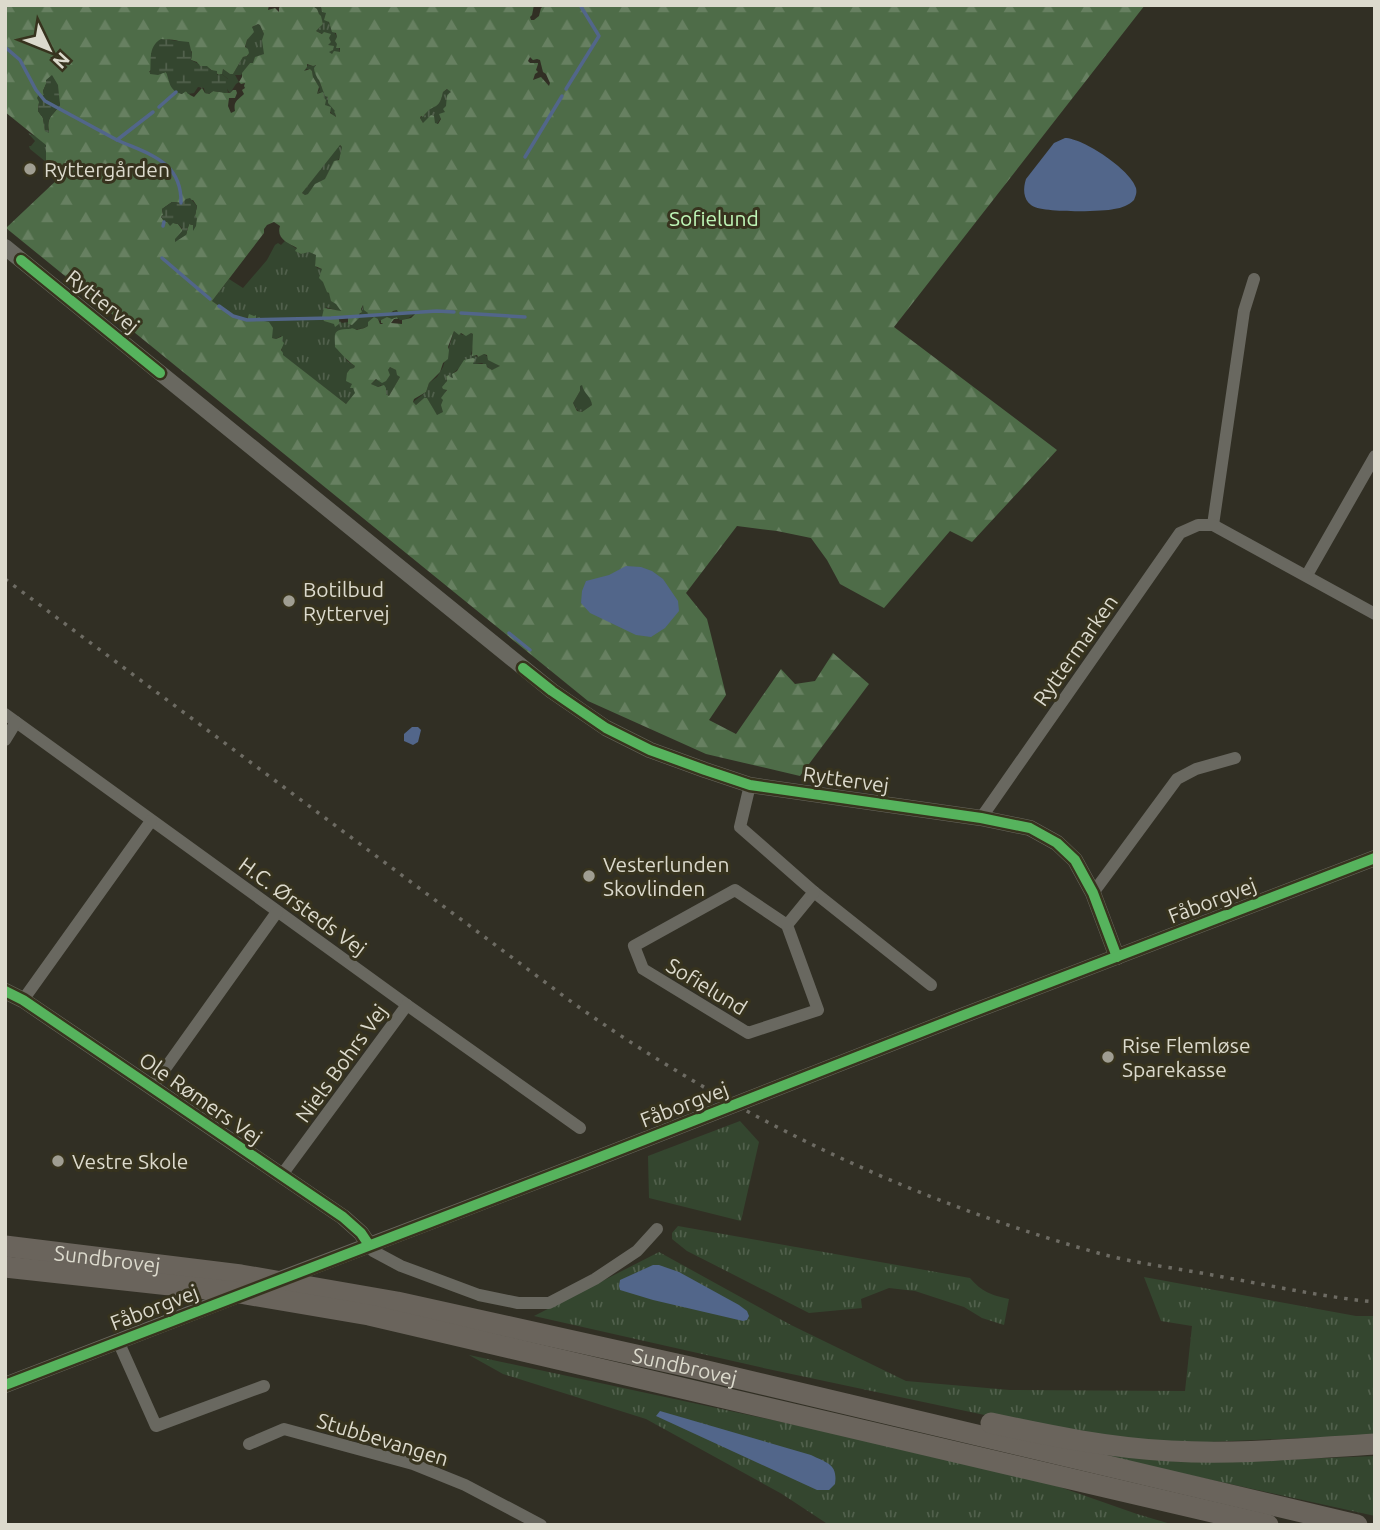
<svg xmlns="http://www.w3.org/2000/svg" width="1380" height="1530" font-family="Ubuntu,sans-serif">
<defs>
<pattern id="grass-tufts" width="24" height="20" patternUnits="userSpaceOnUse" patternTransform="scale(1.75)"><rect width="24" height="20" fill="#34462f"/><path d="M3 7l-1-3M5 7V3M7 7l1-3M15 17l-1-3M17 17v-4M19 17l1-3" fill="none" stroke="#51604c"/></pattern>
<pattern id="forest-firs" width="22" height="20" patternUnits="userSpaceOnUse" patternTransform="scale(1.75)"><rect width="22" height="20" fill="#4e6c48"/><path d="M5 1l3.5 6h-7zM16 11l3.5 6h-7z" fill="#678061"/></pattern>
<pattern id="wetland-marsh" width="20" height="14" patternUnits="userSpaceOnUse" patternTransform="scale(1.75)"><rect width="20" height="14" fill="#34462f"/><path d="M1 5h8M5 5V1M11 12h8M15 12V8" fill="none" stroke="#51604c"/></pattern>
</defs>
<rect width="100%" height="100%" fill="#312f24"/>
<!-- grass -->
<g fill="url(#grass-tufts)">
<path d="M311,5l10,2v3l5,3 2,8 9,16 3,15 -9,2 -3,-1 1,-2h3l-2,-5h-2l-5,-12 -7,-3 7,-7c-1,-6 -7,-16 -12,-19z"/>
<path d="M258,24l2,1 4,9v20l-11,9h-3l-9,12h-6l4,7 -3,2 -6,9 -3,-4 1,-10 -6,-5 1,-5 7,5h3l10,-17 5,-1c-1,-5 -3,-8 -2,-12 2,-8 5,-6 5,-16z"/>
<polygon points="315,64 316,73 322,88 336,111 335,118 325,105 324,98 320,92 315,96 320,89 313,77 312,71 310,69 306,69 305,72 304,71 308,65 313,66"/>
<path d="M448,89l4,3 -7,20 -8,12 -14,-1 -3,-5 5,-3 2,-5c11,-7 13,-4 16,-18z"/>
<polygon points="28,133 39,138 46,145 46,162 30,149 29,146 31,146 35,141"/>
<path d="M339,145l3,2c-2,19 -13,19 -16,32 -8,4 -14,7 -17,15l-4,1 -3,-2z"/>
<path d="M285,241l12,8 -1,2 5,3 7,-3 8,4 1,4 -2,5 2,4 5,1c1,17 7,27 18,39l1,4 -15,-5 9,18 4,-1v-4l3,3 6,-1 2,3 11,-12 2,-8 5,8 -1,3 23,-2c7,-7 18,-3 27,-2 -6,4 -9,8 -17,8l-3,-3 -5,2 -5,-2 -7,4 -2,-2 -10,8 -14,3 -13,20 6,11 8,5 -1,2 -4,1 -3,4 9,20 -10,11 -64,-49 -1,-19 -5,3 -4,-1 -6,-15 -8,-3 -2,-3 -8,-1 -1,4 -14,-4 -21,-15 17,-22 14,9 24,-28 8,-15 3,-2 3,2z"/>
<path d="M454,331l9,4 8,-2 2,1 1,9 -3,11 7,3 6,-3 17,13 -9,3 -10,-7 -20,3 -9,7v5h-3l-1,-3 -3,1c3,12 -4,22 -2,37l-7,3 -10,-18h-3l-8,7 -3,-3 13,-10 3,-9 8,-6 6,-10z"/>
<polygon points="390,367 396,370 400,377 389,396 386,394 381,385 378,387 371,384 388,370"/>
<polygon points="580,385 582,385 591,399 592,405 582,412 578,411 573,403 580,391"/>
<polygon points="740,1121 759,1142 741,1221 649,1198 648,1156"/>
<path d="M678,1226l292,52c12,14 21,17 39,21l-5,26 -22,-7 -18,-11 -49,-16 -26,-3 -28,11 1,9 -53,5 -122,-62 -15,-12v-6z"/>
<polygon points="659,1252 791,1325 906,1381 1010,1390 1185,1391 1192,1326 1161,1321 1144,1277 1356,1316 1375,1316 1375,1435 1208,1442 1124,1441 994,1417 768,1369 534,1316"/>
<polygon points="469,1355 936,1455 1057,1486 1137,1514 1174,1525 829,1525 782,1494 646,1419 503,1374"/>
<polygon points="1094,1454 1183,1462 1301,1459 1375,1456 1375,1516"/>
</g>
<!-- forest -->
<path fill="url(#forest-firs)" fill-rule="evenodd" d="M5,5h264l-1,5 7,-2 4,4v-4l2,-3h30l6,4 2,5 2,2 2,8 -7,7 6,3 2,-2 7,2 -2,4 2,4 -3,3 6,1 -1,4 -4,2 3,2 2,-3 6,1v-4h-4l1,-4 -2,-3 2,-4 -1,-4 -4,-1 -3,-10 -5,-2 2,-7 -4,-1 -1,-5 -4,-2h217l-2,10 -2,2 1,3h3l5,-4 2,-8 4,-3h600l-251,322 163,123 -85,92 -22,-11 -66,77 -44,-24 -13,-24 -16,-22 -34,-7 -40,-5 -51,67 21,26 19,76 -17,25 27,14 45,-65 14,15 20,-3 18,-28 36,31 -69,92 -94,-22 -118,-53 -582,-473 55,-52 -15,-14v-17l-41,-33zM258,24l2,1 4,9 -2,6 2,14 -9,3 -2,6h-3l-8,10v4l-3,5 2,2 4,-1 -1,3 1,2 -3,2 2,4c-6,6 -11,7 -9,17l-4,2 -3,-7 1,-8h6l2,-5 -1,-3h-3l-3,3 -17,-2 -4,3 -4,-1 -3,-5 -8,9 -4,-2 -4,-4 -5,3 -15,-22 -11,2 -6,-2 2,-2v-16l11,-14c13,-2 23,1 30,12l-1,8 6,2 2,4 8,1 12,8 3,-1 1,-5 7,5h3l10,-17 4,-1 2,-3 -1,-4 -3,-2 2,-7 7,-8 -2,-5zM530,57l3,3 4,-1 3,1 3,12 3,2 4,9 -1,3 -8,-9 -8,3 2,-6 3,-2 -2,-2 2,-6v-1h-8l-2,-2zM307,64l6,2 3,-1 -2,3c0,4 2,7 4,11l1,1 6,16 3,1v6l7,8 -1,1 1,1 1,4 -6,-4 1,-6 -6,-2 1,-5 -2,-2 -1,-6 -6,2 2,-7 -6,-10 -1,-6 -2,-2 -6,2 3,-4zM46,84l13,17 1,4c-7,11 -14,11 -11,27l-4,-1 -2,-13 -5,-7c1,-6 0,-12 6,-16l-1,-4zM447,89l4,3 -4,3 -1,11 -3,3 2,3 -6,2 2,5 -3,5 -3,-1 -1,-7 -3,-1 -8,8 -3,-5 1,-2 2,1c10,-15 16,-5 20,-25zM340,145l2,2 -3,13 -5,1 -9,18 -10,5 -7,10 -3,1 -3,-2zM193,200l4,6 -4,19 -4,-1 -3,11 -8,-11 -14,-3 -3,-4 2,-2 -1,-6 10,-7 10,1zM274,222l6,4c-4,13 8,17 17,22l-2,3 6,3 8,-2 7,3 -1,11 7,3 -3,9 4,4 4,10 2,1 2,8 5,3 5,7 -17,-3 -2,9 2,4 10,3 1,3 4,-3v-6l9,-1v7l4,1 8,-8 -1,-3 3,-2 -1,-3 2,-4 1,5 4,3 -2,3 24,-2 3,-3 4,-1 2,4 17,-1 -5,5 -9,2v4l-11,-1 3,-4h4l-1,-2 -5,2 -5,-2 -6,3v3h2l-1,1h-2l-2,-5 -4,-2 -6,5v4c-2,2 -8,3 -11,4 -9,-3 -1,-1 -10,-1 -15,1 -12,5 -12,18 7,7 10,12 20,19l-1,2 -4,1 -3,4 -1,8 6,3 -2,4h3l2,5 -9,11 -63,-49v-2l-2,-3 3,-7 -2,-2 1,-5 -7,3 -4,-1 1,-10 -4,-6 -10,-2 1,-3 -4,1v-3l-2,1 -5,-2 -2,6 -14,-4 -21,-15 52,-68v-4l3,-4zM454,331l5,4 2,-2 5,3 5,-3 2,1 -1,22 5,-1 1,2 6,-3 3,1 1,5 12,6 -8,4 -5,-3 -1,-3h-13l2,-5 -2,-1 -9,2 -7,11 -5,3 1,4 -3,-1 -1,-2 -3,1 1,5 -5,6 1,2 4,1 -6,8 2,2 -2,5 2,7 -6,3 -10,-17h-3l-8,7 -3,-3 1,-3 12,-7 3,-9 11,-11 3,-9 5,-4 1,-9 -1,-3zM390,367l6,3 1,5 3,2 -11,19 -3,-2v-6l-2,-3 -6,2 -7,-3 5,-5 6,4 4,-2 4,-6 -2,-5zM582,385c2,9 9,11 10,20l-10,7 -5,-1 -4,-8 7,-12v-5z"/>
<!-- wetland -->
<g fill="url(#wetland-marsh)">
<path d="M161,39l28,3 3,12 -1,6 8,4 1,2h7l4,4 6,1v4l5,-1 8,7 -3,8 1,3 -3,1 -12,-2 -4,3 -4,-1 -1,-5 -6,-1 -4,6 -6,1 -2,-3 -4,3c-13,-3 -12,-12 -16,-22l-8,3 -8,-1c2,-12 -3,-27 11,-35z"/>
<path d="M52,75l6,10 2,20c-8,12 -14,11 -11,28l-4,-2 -2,-13 -5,-7 1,-9 -2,-4 2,-4 2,3 3,-2 -1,-4 3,-7v-4z"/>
<polygon points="190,198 197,206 195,216 197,218 196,226 193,231 193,225 189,224 186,235 175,242 175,239 182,231 182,228 178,224 173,223 170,226 167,222 164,222 161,216 163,215 162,209 172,202 182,203 186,199"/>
</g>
<!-- water -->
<g fill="#52668a">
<path d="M1065,138c18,0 66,32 71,50 1,5 0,7 -2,12 -5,5 -12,8 -20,9 -12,3 -75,4 -83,-4 -8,-6 -8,-17 -5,-26l28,-36z"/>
<polygon points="626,566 641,567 652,571 663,579 678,601 679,611 665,628 651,637 636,635 590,613 581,603 582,591 586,581 609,575"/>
<polygon points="412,727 418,727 421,730 418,742 413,745 404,741 404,734"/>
<polygon points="653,1265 659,1265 679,1272 739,1305 747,1311 749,1316 747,1320 743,1321 653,1300 620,1290 619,1286 620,1280"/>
<path d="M660,1411l151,44c16,8 27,9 24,29l-6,6h-12l-161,-74z"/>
</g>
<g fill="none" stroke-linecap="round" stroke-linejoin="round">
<!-- stream -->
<g stroke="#52668a" stroke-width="3.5">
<polyline points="5,47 20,60 36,90 45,101 117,140 153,112"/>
<polyline points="566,89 599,36 580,5"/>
<polyline points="159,107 176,92"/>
<path d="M117,140c31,14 65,21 64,63"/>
<polyline points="525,157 562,96"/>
<polyline points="163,226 164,222"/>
<polyline points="162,258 210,299"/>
<polyline points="219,306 233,316 247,320 331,318 437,311 454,312"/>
<polyline points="461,313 525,317"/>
<polyline points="509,633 530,650"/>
</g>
<!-- minor -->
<g stroke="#696860" stroke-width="12">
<polyline points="1213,525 1244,311 1254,279"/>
<polyline points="1307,575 1375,456"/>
<polyline points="5,714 407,1005 580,1128"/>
<polyline points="5,740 16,722"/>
<polyline points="750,785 740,827 814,892 931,985"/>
<polyline points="981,818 1180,533 1198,525 1213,525 1375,614"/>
<polyline points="1093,893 1177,779 1196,769 1235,758"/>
<polyline points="787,925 818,1010 748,1033 643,969 634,946 735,890 787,925 814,892"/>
<polyline points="23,1000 151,821"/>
<polyline points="152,1087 277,912"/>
<polyline points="281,1176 407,1005"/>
<polyline points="369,1245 373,1251 401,1266 479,1295 518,1303 549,1303 595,1279 637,1251 657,1229"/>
<polyline points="118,1341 156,1426 264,1386"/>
<polyline points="249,1444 284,1429 413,1464 465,1485 541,1525"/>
</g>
<!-- tertiary -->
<g stroke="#696860" stroke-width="16">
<polyline points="5,247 552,691 606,728 650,750 705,770 750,785 981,818 1030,828 1057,843 1075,860 1093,893 1117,957"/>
<polyline points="5,991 23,1000 343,1217 361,1233 369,1245"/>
<polyline points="275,1281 585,1163 959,1017 1375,858"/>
<polyline points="5,1385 241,1294"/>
</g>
<!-- primary -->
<g stroke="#6a645c" stroke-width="21">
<path id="s1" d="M5,1246l236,29 156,27 293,65 667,158"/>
<polyline points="5,1267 234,1292 369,1315 1268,1525"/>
<path d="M991,1423c60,13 119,25 180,28 68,4 136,-3 204,-7"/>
</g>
<!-- rail -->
<path stroke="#6d6b63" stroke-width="3.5" stroke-dasharray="3.5 7" stroke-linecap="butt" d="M5,579l568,424c159,113 337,197 525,250 39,11 85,16 125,24 50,9 100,20 152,25"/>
<!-- cycleway casing -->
<g stroke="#37331e" stroke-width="15">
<g id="cycleway">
<polyline points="21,260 160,373"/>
<polyline points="523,668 552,691 606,728 650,750 705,770 750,785 981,818 1030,828 1057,843 1075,860 1093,893 1117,957"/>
<polyline points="5,991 23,1000 343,1217 361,1233 369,1245"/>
<polyline points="5,1385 585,1163 959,1017 1375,858"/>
</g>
</g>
<!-- cycleway -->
<use href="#cycleway" stroke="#56b35d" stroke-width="10"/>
</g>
<!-- markers -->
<g fill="#a09e92" stroke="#37331e" stroke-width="2.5">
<circle cx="30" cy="169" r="7"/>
<circle cx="289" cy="601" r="7"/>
<circle cx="589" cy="876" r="7"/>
<circle cx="1108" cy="1057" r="7"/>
<circle cx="58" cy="1161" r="7"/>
</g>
<g text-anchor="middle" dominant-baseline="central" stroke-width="6" stroke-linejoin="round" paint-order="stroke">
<!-- poi labels -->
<g font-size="21" fill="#dcdacd" stroke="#37331e" text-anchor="start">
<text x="44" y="169">Ryttergården</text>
<text x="303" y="589">Botilbud<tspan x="303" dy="24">Ryttervej</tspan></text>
<text x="603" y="864">Vesterlunden<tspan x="603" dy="24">Skovlinden</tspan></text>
<text x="1122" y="1045">Rise Flemløse<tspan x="1122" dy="24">Sparekasse</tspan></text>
<text x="72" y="1161">Vestre Skole</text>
</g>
<!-- park labels -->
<g font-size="21" fill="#bff6b7" stroke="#37331e">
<text x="714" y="218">Sofielund</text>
</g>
<!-- street labels -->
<g font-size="21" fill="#dcdacd" stroke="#37331e">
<text transform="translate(103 301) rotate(39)">Ryttervej</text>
<text transform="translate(1075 650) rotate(-55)">Ryttermarken</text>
<text transform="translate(846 779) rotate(8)">Ryttervej</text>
<text transform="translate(1212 900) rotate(-21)">Fåborgvej</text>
<text transform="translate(303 906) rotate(36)">H.C. Ørsteds Vej</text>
<text transform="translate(707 986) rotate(31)">Sofielund</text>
<text transform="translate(341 1063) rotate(-54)">Niels Bohrs Vej</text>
<text transform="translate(201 1098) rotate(35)">Ole Rømers Vej</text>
<text transform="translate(684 1104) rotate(-21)">Fåborgvej</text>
<text stroke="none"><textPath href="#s1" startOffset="103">Sundbrovej</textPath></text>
<text transform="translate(154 1307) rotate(-21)">Fåborgvej</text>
<text stroke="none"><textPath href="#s1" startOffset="691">Sundbrovej</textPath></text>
<text transform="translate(383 1439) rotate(17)">Stubbevangen</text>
</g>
</g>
<!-- border -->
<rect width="1380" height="1530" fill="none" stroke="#dcdacd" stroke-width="14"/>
<!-- north arrow -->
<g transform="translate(49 49) rotate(133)" stroke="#37331e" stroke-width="5" paint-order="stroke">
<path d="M0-5L12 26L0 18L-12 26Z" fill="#dcdacd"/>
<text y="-10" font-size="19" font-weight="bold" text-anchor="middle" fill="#dcdacd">N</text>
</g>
</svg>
